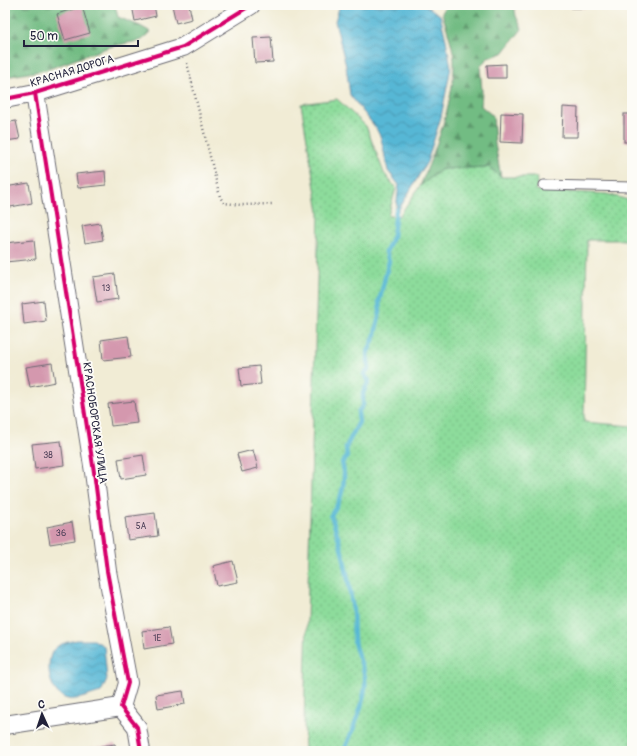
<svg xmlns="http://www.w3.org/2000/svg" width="637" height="756" font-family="Pangolin,sans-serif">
<defs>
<pattern id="grass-dots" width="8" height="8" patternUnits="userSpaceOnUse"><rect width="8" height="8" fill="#8ddc9b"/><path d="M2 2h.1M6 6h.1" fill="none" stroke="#79bc86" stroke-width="1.8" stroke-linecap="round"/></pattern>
<pattern id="forest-firs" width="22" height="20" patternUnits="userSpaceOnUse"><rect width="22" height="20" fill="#72bc83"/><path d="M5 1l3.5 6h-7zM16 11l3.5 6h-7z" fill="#5d986c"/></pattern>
<pattern id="water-waves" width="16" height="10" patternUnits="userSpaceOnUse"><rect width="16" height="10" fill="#57b7d5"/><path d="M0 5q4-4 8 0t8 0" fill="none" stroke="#4894ae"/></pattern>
</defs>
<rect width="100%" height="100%" fill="#fdfcf7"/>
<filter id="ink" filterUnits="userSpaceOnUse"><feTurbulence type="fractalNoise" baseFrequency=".025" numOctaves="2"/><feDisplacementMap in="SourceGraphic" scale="8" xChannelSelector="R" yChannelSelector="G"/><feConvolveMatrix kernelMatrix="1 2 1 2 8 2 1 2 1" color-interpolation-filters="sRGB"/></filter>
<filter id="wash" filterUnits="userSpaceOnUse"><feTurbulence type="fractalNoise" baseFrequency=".012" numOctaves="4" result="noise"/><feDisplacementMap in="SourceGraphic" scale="16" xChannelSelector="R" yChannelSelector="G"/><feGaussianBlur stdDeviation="0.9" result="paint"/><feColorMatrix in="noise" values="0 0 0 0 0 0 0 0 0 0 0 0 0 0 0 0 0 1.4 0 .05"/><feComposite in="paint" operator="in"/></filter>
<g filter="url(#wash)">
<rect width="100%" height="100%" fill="#f1ecd5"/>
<!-- grass -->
<polygon fill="url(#grass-dots)" stroke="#587f6b" points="337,99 366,126 384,173 396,188 388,216 399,216 420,186 441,169 489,167 501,177 538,177 536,190 607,194 632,201 632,240 587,240 584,422 632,426 632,751 305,751 304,722 319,212 301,104"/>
<!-- forest -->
<g fill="url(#forest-firs)" stroke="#4a6f5f">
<polygon points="5,5 115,5 118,17 140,26 151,32 142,40 109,47 46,70 5,77"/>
<path d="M446,5h68l2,11 6,13 -19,24 -15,5 -8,8 2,25 -1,15 12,10 2,28 6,33 -12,-10 -47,2 -22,17c15,-35 32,-80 34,-119 1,-17 -7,-37 -12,-54z"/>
</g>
<!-- water -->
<g fill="url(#water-waves)" stroke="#3c6c88">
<polygon points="340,5 425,5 440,15 446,40 451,67 441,117 427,162 395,216 399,185 388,171 381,138 376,128 350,95 346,66 335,21"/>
<path d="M76,640h18l10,6 3,33 -6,13c-9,2 -24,9 -33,7 -18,-4 -23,-32 -16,-47 4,-8 16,-10 24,-12z"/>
</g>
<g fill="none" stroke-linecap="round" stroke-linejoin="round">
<!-- stream -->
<path stroke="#57b7d5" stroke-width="4.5" d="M344,751c8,-18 19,-44 21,-64 2,-14 -6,-27 -10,-41 -3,-13 0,-29 -3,-42 -4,-30 -11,-61 -21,-89 11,-16 16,-34 11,-53l5,-4 -1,-11 13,-25 -1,-10 5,-7v-12l6,-12 -5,-7 5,-6 -2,-14 7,-16 6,-26 -1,-10 10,-41 -3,-9 7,-16 3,-26"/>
</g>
<g id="blocks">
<!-- building -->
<g fill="#d498ae">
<polygon points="132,5 154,5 156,16 135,21"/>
<polygon points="172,5 189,5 192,19 176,23"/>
<rect x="572" y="5" width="14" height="3"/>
<polygon points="82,6 90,33 65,40 57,14"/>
<polygon points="271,37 273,62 255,63 253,38"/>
<polygon points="506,64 506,78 488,78 487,65"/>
<polygon points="563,107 578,108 577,137 562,137"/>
<polygon points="501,113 523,114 522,143 500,142"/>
<rect x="624" y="114" width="8" height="28"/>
<polygon points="16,121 20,139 5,141 5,123"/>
<polygon points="105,171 106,185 78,188 76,174"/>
<polygon points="29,183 32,203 5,208 5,187"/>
<polygon points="100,223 103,240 85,243 82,226"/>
<polygon points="34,240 36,259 5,262 5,243"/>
<polygon points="115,274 118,299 97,302 93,277"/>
<polygon points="44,301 46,321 24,324 22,304"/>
<polygon points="128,336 131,357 103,360 101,340"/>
<polygon points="52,363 55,382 30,387 26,367"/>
<polygon points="259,366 261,384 241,386 239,368"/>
<polygon points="134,401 137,423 111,426 108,404"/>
<polygon points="61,441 64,465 35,469 32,444"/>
<polygon points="253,450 258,468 242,472 237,454"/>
<polygon points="143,455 146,475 121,479 118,459"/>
<polygon points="155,513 158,536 128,540 125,517"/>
<polygon points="72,522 75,540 50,544 47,527"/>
<polygon points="233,561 238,582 217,586 213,566"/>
<polygon points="169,627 172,644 144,649 142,631"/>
<polygon points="183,691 185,704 158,709 156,695"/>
<polygon points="115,744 116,751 90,751 89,748"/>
</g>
</g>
</g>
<g filter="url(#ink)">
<use href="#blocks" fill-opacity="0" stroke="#6a6971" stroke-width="1"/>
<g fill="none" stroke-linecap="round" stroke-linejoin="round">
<!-- lane casing -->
<g stroke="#6a6971" stroke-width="11">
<polyline id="lane" points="544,185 632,187"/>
</g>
<!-- street casing -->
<g stroke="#6a6971" stroke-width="20">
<g id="street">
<polyline points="35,93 94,472 107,571 128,683 121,707 137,727 141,751"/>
<polyline points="5,99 35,93 183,47 251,5"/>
<polyline points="5,725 121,707"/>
</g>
</g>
<!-- path -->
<polyline stroke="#6a6971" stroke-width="2.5" stroke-dasharray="1 3" stroke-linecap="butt" points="187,63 220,197 224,203 242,205 274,204"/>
<!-- lane -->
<use href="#lane" stroke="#fff" stroke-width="9"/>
<!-- street -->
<use href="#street" stroke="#fff" stroke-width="18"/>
<!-- cycleway casing -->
<g stroke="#fdfcf7" stroke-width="6">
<g id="cycleway">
<polyline points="35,93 94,472 107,571 128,683 121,707 137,727 141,751"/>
<polyline points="5,99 35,93 183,47 251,5"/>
</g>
</g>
<!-- cycleway -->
<use href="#cycleway" stroke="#d6006c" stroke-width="4"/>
</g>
</g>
<g text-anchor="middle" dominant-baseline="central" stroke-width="3.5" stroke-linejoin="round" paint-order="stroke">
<!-- number labels -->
<g font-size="9" fill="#4e4058">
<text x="106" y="288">13</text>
<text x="48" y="455">38</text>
<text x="141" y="526">5А</text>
<text x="61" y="533">36</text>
<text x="157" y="638">1Е</text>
</g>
<!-- street labels -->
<g font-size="11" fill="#22223b" stroke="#fdfcf7">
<text transform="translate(72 71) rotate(-17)">КРАСНАЯ ДОРОГА</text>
<text transform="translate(95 423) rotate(82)">КРАСНОБОРСКАЯ УЛИЦА</text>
</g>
</g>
<!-- margin -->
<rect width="637" height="756" fill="none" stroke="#fdfcf7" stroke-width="20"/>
<!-- north arrow -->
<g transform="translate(42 714) rotate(357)" stroke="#fdfcf7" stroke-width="3" paint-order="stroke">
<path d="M0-3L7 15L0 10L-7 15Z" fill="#22223b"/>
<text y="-6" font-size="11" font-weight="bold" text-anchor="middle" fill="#22223b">С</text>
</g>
<!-- scale -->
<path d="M24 40v6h114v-6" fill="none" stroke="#22223b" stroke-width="2"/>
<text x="30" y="40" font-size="12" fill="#22223b" stroke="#fdfcf7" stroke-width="3" paint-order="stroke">50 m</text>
</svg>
